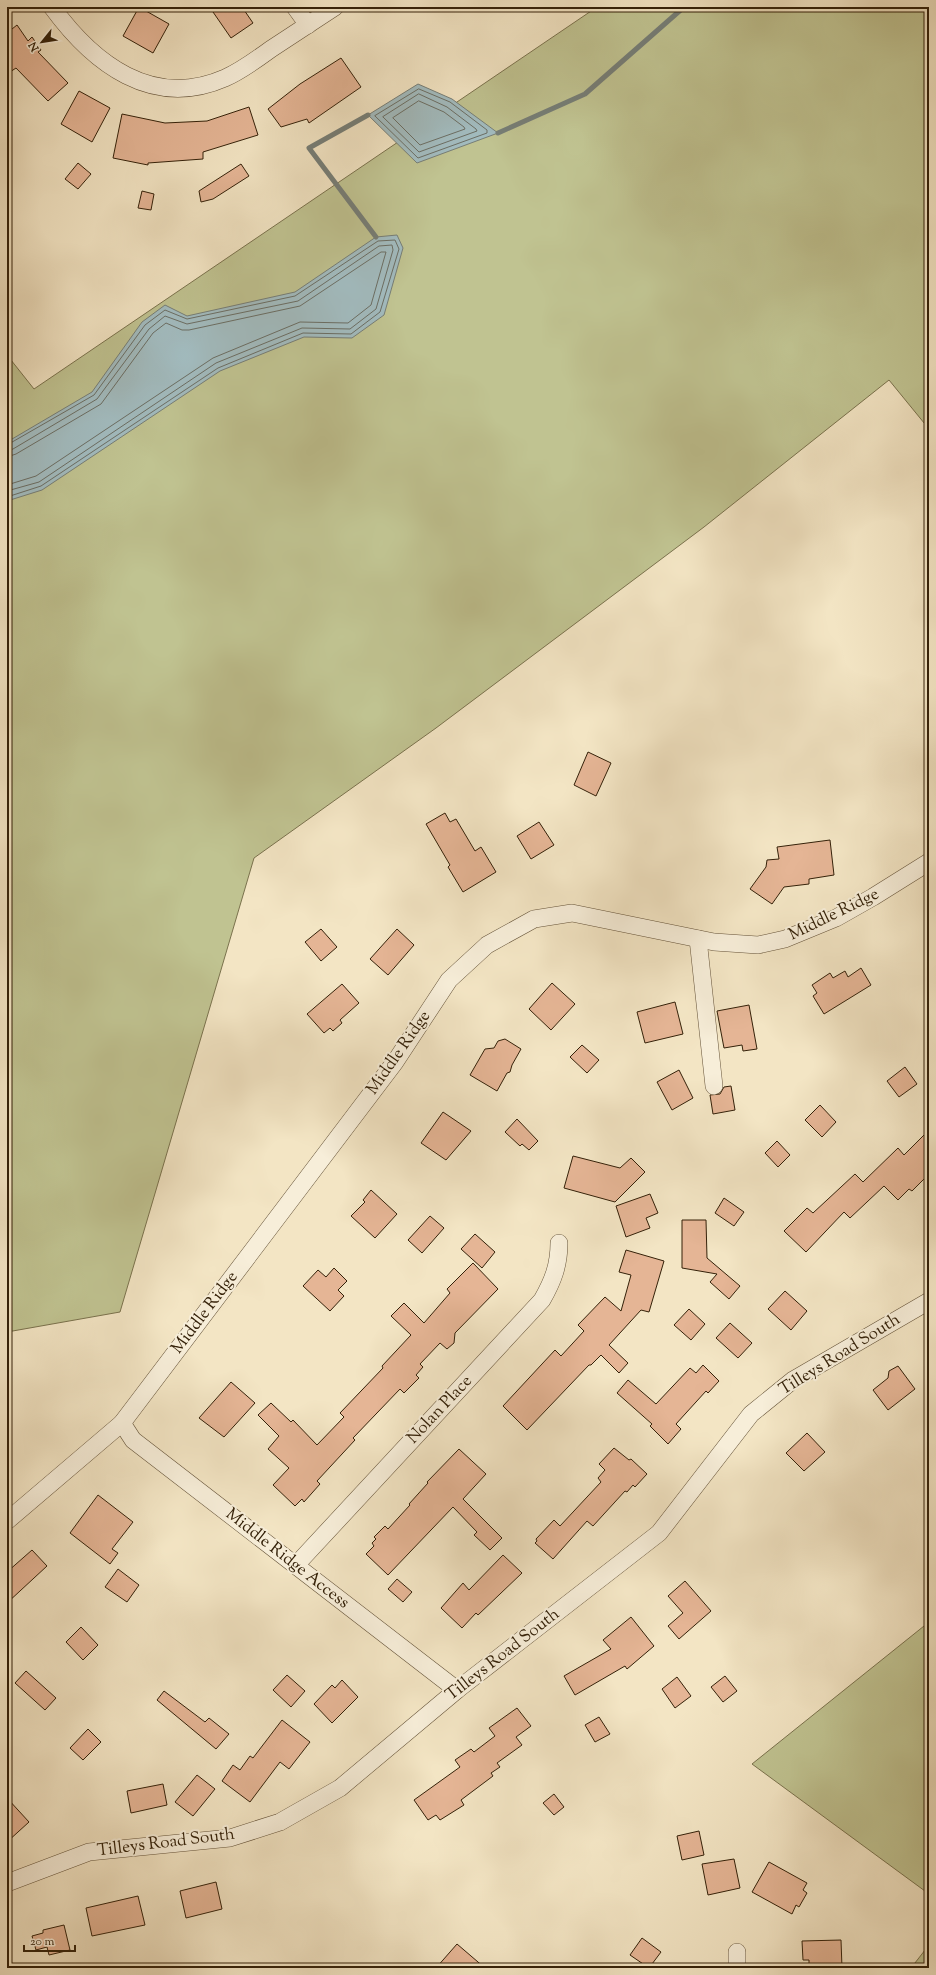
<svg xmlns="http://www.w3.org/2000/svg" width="936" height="1975" font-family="'Sorts Mill Goudy',serif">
<rect width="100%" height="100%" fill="#f3e5c4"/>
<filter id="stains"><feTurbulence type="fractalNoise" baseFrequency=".005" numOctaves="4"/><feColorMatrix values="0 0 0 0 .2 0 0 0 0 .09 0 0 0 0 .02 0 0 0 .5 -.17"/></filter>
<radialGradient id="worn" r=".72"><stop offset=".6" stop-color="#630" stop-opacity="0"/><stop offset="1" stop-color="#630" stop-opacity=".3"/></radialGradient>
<!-- green -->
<g fill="#c0c391" stroke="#7a724d">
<polygon points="597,7 929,7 929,429 889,380 704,527 436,728 254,858 120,1312 7,1332 7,355 34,389"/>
<polygon points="929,1622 929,1894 752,1764"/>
<polygon points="929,1945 929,1968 911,1968"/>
</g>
<!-- water -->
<g fill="#a2bcc0" stroke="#767e77">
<polygon points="418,84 452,99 498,133 417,163 368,115"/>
<polygon points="397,235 403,248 384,315 352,338 304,337 220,371 42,490 7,501 7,442 92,392 142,322 165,305 187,316 295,292 376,237"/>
</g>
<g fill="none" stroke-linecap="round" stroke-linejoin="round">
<!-- shore -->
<g stroke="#6b6e64" stroke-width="1">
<polygon points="419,89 450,102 487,130 487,133 418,158 375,116"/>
<polygon points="419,94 447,107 476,129 477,131 419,152 383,117"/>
<polygon points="419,101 444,112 464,127 465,129 420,145 393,118"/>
<polyline points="7,445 94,395 145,325 165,310 187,319 295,296 378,241 395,240 399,249 380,312 351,334 303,333 218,368 41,486 7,497"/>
<polyline points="7,451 13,449 97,399 149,329 165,316 187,324 298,301 379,246 392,245 393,250 376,309 350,329 302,328 216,363 39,482 7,491"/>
<polyline points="7,457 16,454 101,404 153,333 166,323 182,330 189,330 300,306 381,252 386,252 371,305 348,323 300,322 213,358 36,476 7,485"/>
</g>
<!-- stream -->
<g stroke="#767e77" stroke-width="5">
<polyline points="368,115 309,148 376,237"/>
<polyline points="498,133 585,94 684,7"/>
</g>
</g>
<!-- building -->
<g fill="#e5b595" stroke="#342109">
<polygon points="139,7 169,24 153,53 123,36"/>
<polygon points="221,7 242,7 253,23 231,38 213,12"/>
<polygon points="17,25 28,41 32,37 41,50 38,52 68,83 48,101 16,68 7,74 7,33"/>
<polygon points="341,58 361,87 309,123 307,119 281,127 268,109 300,84"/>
<polygon points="79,91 110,108 92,142 61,124"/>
<polygon points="249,107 258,135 203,152 203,159 148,163 148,165 113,158 122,114 165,123 207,121"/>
<polygon points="78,163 91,174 78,189 65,179"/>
<polygon points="241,164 249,176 213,199 201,202 199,191"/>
<polygon points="142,191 154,194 151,210 138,208"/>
<polygon points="588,752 611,763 596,796 574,785"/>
<polygon points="445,813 450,822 456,819 475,851 481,847 496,872 463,892 448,867 450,865 426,824"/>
<polygon points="539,822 554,845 531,859 517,836"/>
<polygon points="830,840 834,875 809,879 809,884 784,887 772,904 750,889 766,867 767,860 779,859 777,847"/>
<polygon points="321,929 337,947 321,961 305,942"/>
<polygon points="397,929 414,945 388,975 370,959"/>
<polygon points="861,968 871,985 824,1014 813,996 817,993 812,985 830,973 833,978 845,971 848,977"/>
<polygon points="552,983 575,1004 551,1030 529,1009"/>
<polygon points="342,984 359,1003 340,1020 342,1023 333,1031 330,1028 324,1033 307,1014"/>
<polygon points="675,1002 683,1034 645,1043 637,1012"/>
<polygon points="749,1005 757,1049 743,1051 742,1045 724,1048 717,1011"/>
<polygon points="505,1039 521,1049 512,1065 510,1072 507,1073 497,1091 470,1075 485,1049 494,1048 498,1041"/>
<polygon points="582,1045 599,1060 587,1073 570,1057"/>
<polygon points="905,1067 917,1084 899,1097 887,1081"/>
<polygon points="679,1070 693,1098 672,1110 657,1082"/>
<polygon points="731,1086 735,1110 713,1114 710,1095 720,1094 724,1087"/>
<polygon points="820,1105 836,1122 822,1137 805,1120"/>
<polygon points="443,1112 471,1131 446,1160 421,1143"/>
<polygon points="517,1119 538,1141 529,1150 522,1144 520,1146 505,1132"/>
<polygon points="929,1130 929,1174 912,1191 909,1189 898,1200 884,1186 850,1218 844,1212 806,1252 784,1231 807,1208 813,1213 855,1174 863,1182 898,1148 904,1155"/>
<polygon points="777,1141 790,1155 778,1167 765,1153"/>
<polygon points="573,1156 620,1168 631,1158 645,1172 615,1202 564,1188"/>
<polygon points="371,1190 397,1214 375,1238 351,1216 365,1202 363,1200"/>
<polygon points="650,1194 658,1213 646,1218 650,1228 626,1237 616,1206"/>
<polygon points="724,1198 744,1212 734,1226 715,1213"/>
<polygon points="430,1216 444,1228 422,1253 408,1240"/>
<polygon points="682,1220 706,1220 707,1258 740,1286 729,1299 710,1282 717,1274 682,1268"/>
<polygon points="475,1234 495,1252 482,1268 461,1249"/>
<polygon points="626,1250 664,1261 649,1312 641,1310 609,1345 628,1363 619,1373 601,1355 591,1365 589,1365 527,1430 503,1406 555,1350 561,1356 584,1331 578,1325 605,1297 621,1311 631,1275 619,1272"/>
<polygon points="473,1263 498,1289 455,1333 454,1343 447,1349 440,1343 420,1364 423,1367 416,1375 419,1378 404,1393 400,1389 353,1438 355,1440 317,1481 320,1484 304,1502 302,1499 295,1506 273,1485 289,1468 268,1449 279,1436 258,1415 271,1403 291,1422 293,1420 317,1445 344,1417 340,1413 383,1368 382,1366 411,1335 391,1316 404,1303 424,1323 450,1293 447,1289"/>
<polygon points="334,1268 347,1281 338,1290 344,1296 330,1311 303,1286 318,1270 326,1277"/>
<polygon points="785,1291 807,1311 791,1330 768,1309"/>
<polygon points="689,1309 705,1324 691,1340 674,1325"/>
<polygon points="730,1323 752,1343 738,1358 716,1338"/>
<polygon points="703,1365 719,1381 708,1393 706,1391 676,1424 681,1429 668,1444 650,1426 652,1424 617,1393 628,1380 656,1404 690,1368 696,1373"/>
<polygon points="898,1366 915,1389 888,1410 873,1390 888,1378 889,1371"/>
<polygon points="231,1382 255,1403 224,1437 199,1418"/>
<polygon points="807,1433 825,1452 804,1471 786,1453"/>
<polygon points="614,1448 629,1460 631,1459 647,1474 635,1487 633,1485 627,1492 625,1491 593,1526 587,1521 553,1559 535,1543 537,1541 536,1539 554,1520 560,1526 601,1482 598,1478 605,1470 599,1464"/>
<polygon points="459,1449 486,1474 463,1499 502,1538 490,1550 474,1535 477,1532 453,1507 388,1575 366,1554 374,1546 372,1543 376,1539 374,1537 385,1526 388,1529 410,1505 409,1504 428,1483 427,1482"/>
<polygon points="98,1495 133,1522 112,1549 118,1553 110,1564 70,1533"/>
<polygon points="32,1550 47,1566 7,1603 7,1572"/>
<polygon points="503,1555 522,1573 478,1615 476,1613 462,1628 441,1608 463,1583 469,1590"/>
<polygon points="118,1569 139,1585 127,1602 105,1587"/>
<polygon points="397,1579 412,1592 403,1602 388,1589"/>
<polygon points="685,1581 711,1611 679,1639 668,1626 683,1613 668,1596"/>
<polygon points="631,1617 654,1646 627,1669 625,1666 575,1695 564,1676 611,1649 603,1640"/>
<polygon points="81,1627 98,1645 83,1660 66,1642"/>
<polygon points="26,1671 56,1698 45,1710 15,1683"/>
<polygon points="287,1675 305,1691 291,1707 273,1690"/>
<polygon points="725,1676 737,1691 723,1702 711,1687"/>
<polygon points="677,1677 691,1696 675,1708 662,1689"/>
<polygon points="342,1680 358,1697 332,1723 314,1704 332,1685 335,1688"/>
<polygon points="164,1691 205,1722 209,1718 229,1734 216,1749 157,1700"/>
<polygon points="517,1708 531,1726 516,1737 522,1745 497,1763 500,1767 491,1773 493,1776 461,1800 464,1805 440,1820 436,1815 428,1820 414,1800 460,1767 455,1760 471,1749 474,1752 495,1736 489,1728"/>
<polygon points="599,1717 610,1734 595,1742 585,1725"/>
<polygon points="282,1720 310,1742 289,1769 280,1762 250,1802 222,1781 233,1765 240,1770 250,1756 253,1758"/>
<polygon points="88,1729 101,1742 83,1760 70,1748"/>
<polygon points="197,1775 215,1789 193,1816 175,1802"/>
<polygon points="163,1784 167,1805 131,1813 127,1791"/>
<polygon points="554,1794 564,1807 554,1815 543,1803"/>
<polygon points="7,1798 29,1822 7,1842"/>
<polygon points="699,1831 704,1855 682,1860 677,1836"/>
<polygon points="734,1859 740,1888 708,1895 702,1864"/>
<polygon points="769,1862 807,1883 803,1890 807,1893 799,1907 796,1905 792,1914 752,1892"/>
<polygon points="216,1882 222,1909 186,1918 180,1891"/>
<polygon points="138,1896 145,1925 92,1936 86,1908"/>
<polygon points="64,1925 70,1950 49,1955 47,1947 36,1950 32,1936 43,1933 43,1930"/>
<polygon points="642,1938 661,1952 649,1968 630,1955"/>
<polygon points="841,1940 842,1968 809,1968 809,1960 803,1960 802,1941"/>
<polygon points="457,1944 485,1968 436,1968"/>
</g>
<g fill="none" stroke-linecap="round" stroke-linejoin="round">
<!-- minor casing -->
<g stroke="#645238" stroke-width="18">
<g id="minor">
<path d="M52,7c41,56 100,103 173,71 16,-7 31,-18 46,-29 21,-14 43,-28 64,-42"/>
<polyline points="295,7 308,25"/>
<polyline points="698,939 714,1086"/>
<polyline points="122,1423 133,1440 457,1690"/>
<polyline points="7,1521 122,1423 395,1062 449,980 487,945 534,919 572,913 714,942 758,945 785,939 836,918 873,897 929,862"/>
<path d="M296,1565l246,-265c11,-19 17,-35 17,-57"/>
<polyline points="7,1883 89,1852 230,1838 280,1822 340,1788 457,1690 659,1533 751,1414 793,1380 929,1301"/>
<polyline points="737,1952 737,1968"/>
</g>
</g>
<!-- minor -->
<use href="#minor" stroke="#f7eed9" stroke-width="17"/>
</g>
<g text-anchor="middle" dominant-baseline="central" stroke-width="4" stroke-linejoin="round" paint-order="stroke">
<!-- street labels -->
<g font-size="17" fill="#342109" stroke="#f7eed9">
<text transform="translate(834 915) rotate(-26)">Middle Ridge</text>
<text transform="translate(399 1053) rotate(-55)">Middle Ridge</text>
<text transform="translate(205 1313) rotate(-53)">Middle Ridge</text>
<text transform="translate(840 1355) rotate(-32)">Tilleys Road South</text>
<text transform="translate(440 1410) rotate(-47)">Nolan Place</text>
<text transform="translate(287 1559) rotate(38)">Middle Ridge Access</text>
<text transform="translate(503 1655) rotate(-38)">Tilleys Road South</text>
<text transform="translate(166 1843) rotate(-7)">Tilleys Road South</text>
</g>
</g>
<!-- margin -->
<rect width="936" height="1975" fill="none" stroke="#f3e5c4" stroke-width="24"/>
<rect x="8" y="8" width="920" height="1959" fill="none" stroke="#342109" stroke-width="2"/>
<rect x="12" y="12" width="912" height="1951" fill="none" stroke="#342109"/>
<!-- north arrow -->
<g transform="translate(42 42) rotate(240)" stroke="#f7eed9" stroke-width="3" paint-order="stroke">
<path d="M0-3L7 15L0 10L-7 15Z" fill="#342109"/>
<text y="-6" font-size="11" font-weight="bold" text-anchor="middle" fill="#342109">N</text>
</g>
<!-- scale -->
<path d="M24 1945v6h51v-6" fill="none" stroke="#342109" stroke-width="2"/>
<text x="30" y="1945" font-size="12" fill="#342109" stroke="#f7eed9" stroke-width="3" paint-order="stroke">20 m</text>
<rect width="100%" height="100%" filter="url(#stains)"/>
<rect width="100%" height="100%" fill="url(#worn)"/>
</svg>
